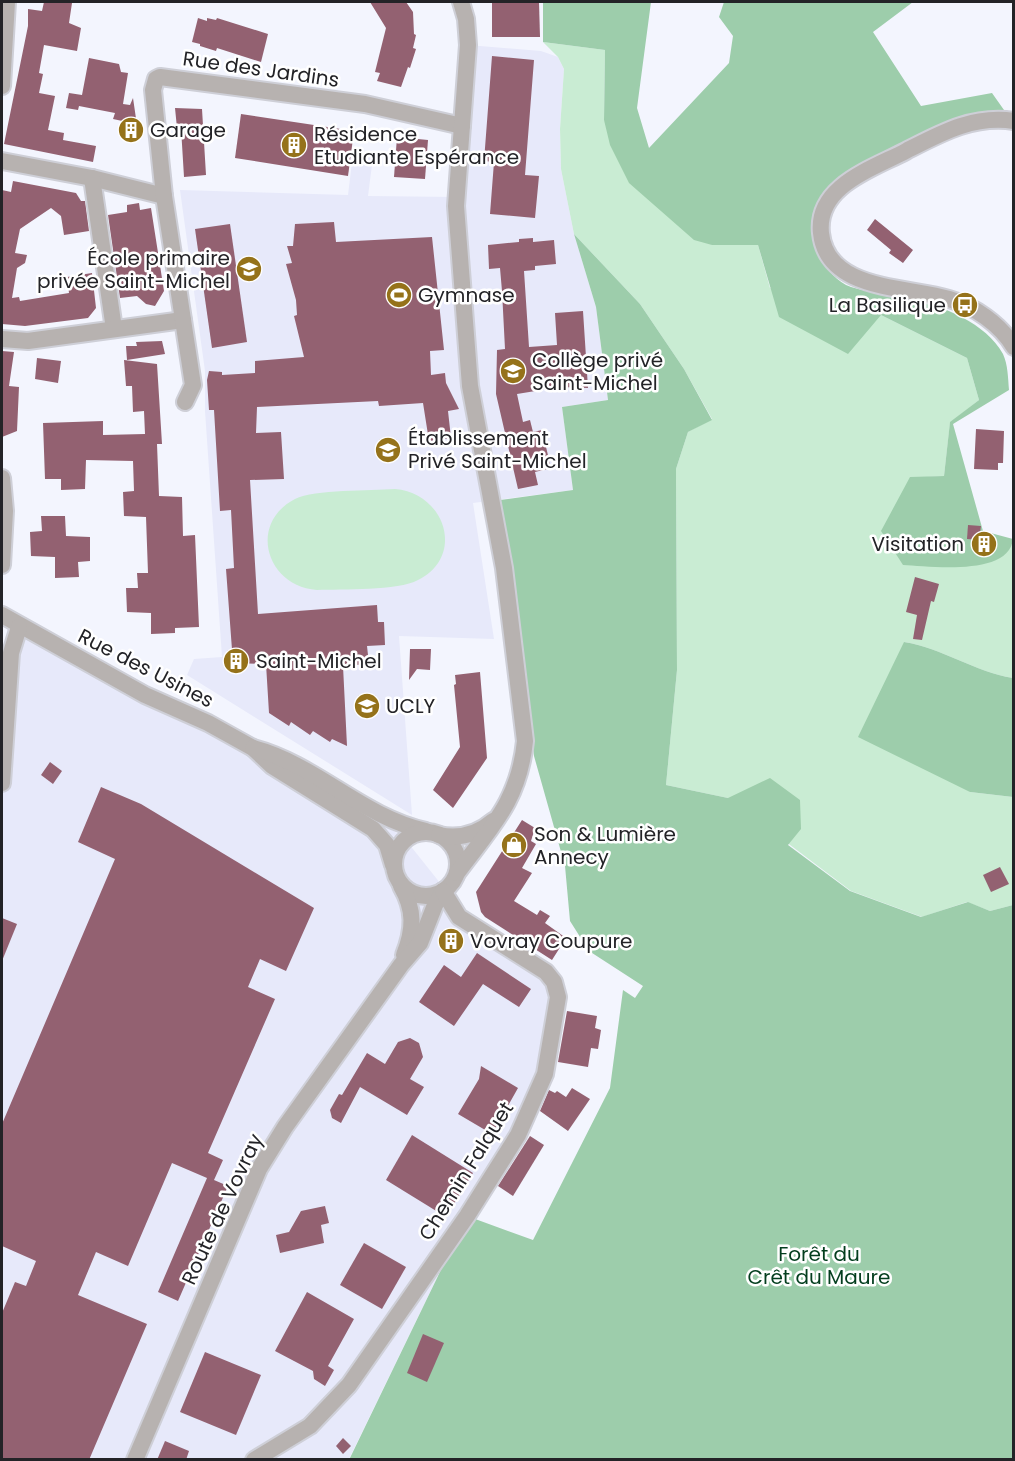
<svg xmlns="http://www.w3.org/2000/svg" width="1015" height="1461" font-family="Poppins,sans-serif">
<rect width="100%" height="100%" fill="#f3f5fe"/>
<!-- built -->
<g fill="#e7e9fa">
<polygon points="468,45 541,51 558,57 564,69 560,129 561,169 574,234 596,307 608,400 562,407 573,490 473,503 494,639 399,636 412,815 187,675 194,659 222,657 205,411 205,371 180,190 348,195 353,154 373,157 368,196 456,197"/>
<polygon points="7,613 323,780 405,839 456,903 459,917 552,978 545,1074 467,1216 349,1459 2,1459 2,725 6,705"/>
</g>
<!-- green -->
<g fill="#c9ecd3">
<path d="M543,42l62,8 -1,70 108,125h46l12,43 111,27 86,43 12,42 -29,23 -6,53 -34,2 98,72 5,-8v136c-38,-6 -71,-30 -109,-36l66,150 43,5v108l-23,6 -23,-9 -45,15 -71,-26 -123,-93 -62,-13 11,-115 -1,-201 12,-37 24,-13 -28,-50 -44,-65 -66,-70 -13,-65 -1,-40 4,-60 -6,-12z"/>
<path d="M395,489c50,4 71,67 23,91 -20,11 -76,9 -101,10 -50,-3 -70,-66 -22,-91 20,-10 75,-8 100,-10z"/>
</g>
<!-- forest -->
<g fill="#9dcdab">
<path d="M543,2h108l-14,106 12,40 80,-85 4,-27 -14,-19 5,-15h189l-40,30 48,74 71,-13 12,17 -3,5 -177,80c-3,5 -7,10 -9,15 -11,27 10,68 36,77 19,6 40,7 59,12 33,7 76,24 93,55 5,11 5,24 6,36l-56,34 30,107 30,8c-4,38 -84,27 -110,26l-22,-34 29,-54 34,-1 6,-54 29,-22 -12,-42 -86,-43 -33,39 -69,-37 -21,-72h-46l-18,-5 -65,-57 -19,-38 -6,-25 1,-70 -62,-8z"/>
<polygon points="574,234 640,304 684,369 712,420 688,432 676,469 677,670 666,785 728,798 770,778 800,800 801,829 788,845 850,891 921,917 968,902 990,911 1013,905 1013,1459 349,1460 467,1216 533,1240 610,1088 623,990 635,998 643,986 589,951 570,921 565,866 534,756 500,500 573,490 562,407 608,400 596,307"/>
<path d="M904,642c38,6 71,30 109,36v119l-43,-5 -112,-55z"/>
</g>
<!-- building -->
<g fill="#936171">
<polygon points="44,2 72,3 69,23 81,28 77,51 44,45 39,73 43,74 39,93 55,96 48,130 64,133 63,140 96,146 93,162 4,144 28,26 28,9 42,11"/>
<polygon points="370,2 406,2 413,12 414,34 416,35 413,48 416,49 410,68 408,67 401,87 377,81 380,73 375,72 386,28"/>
<polygon points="492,2 539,2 540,37 492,37"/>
<polygon points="198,18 207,21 207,18 216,20 217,18 268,34 261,62 217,48 216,51 200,46 200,44 192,42"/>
<polygon points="492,56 534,60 525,175 539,176 535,218 490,214 494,162 484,161"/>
<polygon points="89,58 119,64 121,72 128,73 123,104 130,105 133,98 139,139 124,136 127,122 113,119 115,113 79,106 78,110 66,108 69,93 82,95"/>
<polygon points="175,108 202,109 206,175 184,177 181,128 177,128"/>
<polygon points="241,114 354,131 348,176 235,158"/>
<polygon points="397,137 428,140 425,179 394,177"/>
<polygon points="13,181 76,193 81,201 85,201 89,231 64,235 61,216 51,208 20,229 15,253 27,255 25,263 17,268 12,298 19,297 20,301 69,293 67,277 92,273 96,308 88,318 25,326 2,324 2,190 11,192"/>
<polygon points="139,203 140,210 151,208 164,291 155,306 146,304 137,296 120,298 108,215 127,212 127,205"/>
<polygon points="875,219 913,250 903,263 889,253 891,250 867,230"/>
<polygon points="334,222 336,242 432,237 444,350 430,351 431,375 445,373 446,383 459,409 448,411 451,438 429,441 423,403 379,406 378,401 257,407 256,433 281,432 284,479 250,480 258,614 377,605 378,622 384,622 385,645 367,646 369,664 343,666 347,746 332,739 330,742 313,731 310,735 291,722 289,726 269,713 266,664 233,663 226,569 234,568 231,510 220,511 214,410 209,410 207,380 209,371 222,372 222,375 255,373 255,361 304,357 294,316 297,315 296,300 286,264 292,263 287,246 293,246 295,224"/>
<polygon points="230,224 247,342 212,348 195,229"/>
<polygon points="533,238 533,242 554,240 556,264 535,266 535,270 524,271 529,347 557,345 555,313 583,311 588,388 560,387 517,394 523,422 530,420 533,432 542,430 551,468 535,472 538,485 518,489 496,394 497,350 505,349 502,291 500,268 489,269 488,245 519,242 519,239"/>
<polygon points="162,341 165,354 127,360 126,346 137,346 136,342"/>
<polygon points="2,351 14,352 9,386 19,387 17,431 2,437"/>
<polygon points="37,358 61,361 58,383 35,379"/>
<polygon points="124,360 157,364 162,444 157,444 159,496 182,497 183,536 195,535 199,627 175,628 175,633 151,634 151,613 127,612 126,588 138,588 137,573 148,573 146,517 124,516 123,492 134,491 133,461 86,460 85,489 61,490 61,479 45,479 43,423 103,421 103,435 145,434 144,411 133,412 132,386 126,386"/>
<polygon points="976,429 1004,431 1003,463 998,463 998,470 974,469"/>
<polygon points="41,516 65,516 66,536 90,537 90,561 78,562 79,577 55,578 55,557 31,556 30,532 42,531"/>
<polygon points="968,525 981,526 979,540 967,539"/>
<polygon points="915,577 939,584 934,602 931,601 922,640 913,639 917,615 906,612"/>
<polygon points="410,649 431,649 430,670 417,669 409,680"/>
<polygon points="480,672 487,758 453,808 433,790 460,747 454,685 456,684 455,675"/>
<polygon points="50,762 62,771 53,784 41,775"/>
<polygon points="101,787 141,804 314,908 286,971 260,959 248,987 275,999 208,1153 223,1160 214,1180 228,1186 178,1301 158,1292 207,1178 172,1163 128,1266 96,1252 78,1295 147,1324 89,1460 2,1460 2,1313 15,1282 26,1286 36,1261 2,1246 2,1124 115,859 78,842"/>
<polygon points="522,820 535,828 531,841 536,844 522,868 532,873 514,901 537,915 540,910 550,916 545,923 566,938 552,960 485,917 481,912 476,892"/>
<polygon points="1000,867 1009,884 991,892 983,875"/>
<polygon points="2,918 17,924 2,961"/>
<polygon points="477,953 531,989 519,1007 483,984 454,1026 419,1002 444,965 461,977"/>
<polygon points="567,1011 597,1016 595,1028 601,1030 598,1049 591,1048 588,1067 558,1062"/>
<polygon points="410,1038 419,1043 423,1057 410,1079 424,1087 407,1115 360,1087 341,1123 332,1118 330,1110 339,1094 342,1095 367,1053 385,1064 398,1042"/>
<polygon points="481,1066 518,1088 492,1134 458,1114 479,1079"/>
<polygon points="572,1088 590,1099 568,1131 540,1111 549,1090 555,1093 557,1091 566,1097"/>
<polygon points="412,1135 473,1173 446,1217 386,1180"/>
<polygon points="530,1136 544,1145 513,1196 498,1186"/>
<polygon points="325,1206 329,1223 321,1225 324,1243 280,1253 276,1235 289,1232 301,1211"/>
<polygon points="364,1243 406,1267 382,1309 340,1285"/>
<polygon points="307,1292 354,1319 328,1366 334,1370 325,1386 314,1379 313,1371 275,1351"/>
<polygon points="423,1334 444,1343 427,1382 407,1373"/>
<polygon points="205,1352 261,1375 236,1435 180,1412"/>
<polygon points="343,1438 351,1446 343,1454 336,1446"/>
<polygon points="165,1441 189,1451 186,1460 157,1460"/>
</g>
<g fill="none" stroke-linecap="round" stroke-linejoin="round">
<!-- street casing -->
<g stroke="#cecfd7" stroke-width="20">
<g id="street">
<polyline points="2,86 7,2"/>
<path d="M1014,121c-41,-6 -73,12 -108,30 -34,18 -90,35 -85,82 6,58 85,53 128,66 25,7 51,25 65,48"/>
<polyline points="2,161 92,178 164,196"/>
<polyline points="92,178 114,329"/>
<polyline points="2,339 28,341 183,320"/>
<polyline points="185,402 193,385 164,196 153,90 156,79 160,77 365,104 462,126"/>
<polyline points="2,478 5,511 2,565"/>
<polyline points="2,615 145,695 208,723 253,748 272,766 373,829 387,845 393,865"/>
<path d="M253,748c64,17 109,69 173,83"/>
<polyline points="2,783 11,653 19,627"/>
<circle cx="426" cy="864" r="32"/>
<path d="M439,835c20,4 38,0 54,-14"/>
<path d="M457,873c34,-46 62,-72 68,-132l-21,-173 -34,-182 -14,-180 12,-161 -2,-26 -5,-17"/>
<path d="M401,886c14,24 13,44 3,69"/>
<polyline points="135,1460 259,1169 285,1127 401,965 420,943 435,905 443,891"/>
<polyline points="254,1460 310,1426 349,1385 467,1216 518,1135 545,1074 558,997 554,982 546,972 459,917 443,891"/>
</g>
</g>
<!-- street -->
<use href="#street" stroke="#b7b2b0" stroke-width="16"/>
</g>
<!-- icons -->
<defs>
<g id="building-disc" transform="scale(1.35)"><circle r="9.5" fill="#95721a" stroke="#fff"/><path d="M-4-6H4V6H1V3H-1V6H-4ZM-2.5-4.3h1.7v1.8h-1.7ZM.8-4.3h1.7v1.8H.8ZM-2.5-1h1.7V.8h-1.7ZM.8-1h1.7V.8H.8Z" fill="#fff"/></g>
<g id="school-disc" transform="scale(1.35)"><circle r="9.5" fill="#95721a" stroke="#fff"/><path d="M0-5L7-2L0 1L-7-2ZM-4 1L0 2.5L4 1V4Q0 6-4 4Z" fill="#fff"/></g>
<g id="stadium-disc" transform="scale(1.35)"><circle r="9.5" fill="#95721a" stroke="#fff"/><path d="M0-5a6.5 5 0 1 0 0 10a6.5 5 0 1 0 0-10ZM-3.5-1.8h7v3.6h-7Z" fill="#fff"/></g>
<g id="bus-disc" transform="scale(1.35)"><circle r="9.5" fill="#95721a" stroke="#fff"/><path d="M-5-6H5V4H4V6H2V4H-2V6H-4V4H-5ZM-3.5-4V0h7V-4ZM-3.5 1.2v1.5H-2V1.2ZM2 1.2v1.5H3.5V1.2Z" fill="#fff"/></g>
<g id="university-disc" transform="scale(1.35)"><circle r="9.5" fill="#95721a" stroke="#fff"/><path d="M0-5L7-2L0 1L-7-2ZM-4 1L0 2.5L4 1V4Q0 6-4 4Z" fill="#fff"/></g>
<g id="shop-disc" transform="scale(1.35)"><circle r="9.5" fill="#95721a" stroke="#fff"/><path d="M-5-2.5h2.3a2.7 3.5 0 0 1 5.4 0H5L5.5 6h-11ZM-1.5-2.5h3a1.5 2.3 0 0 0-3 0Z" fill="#fff"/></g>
</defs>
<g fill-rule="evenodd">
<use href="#building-disc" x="131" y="130"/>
<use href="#building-disc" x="294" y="145"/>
<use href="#school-disc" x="249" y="269"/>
<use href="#stadium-disc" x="399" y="295"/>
<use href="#bus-disc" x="965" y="305"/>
<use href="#school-disc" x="513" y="371"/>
<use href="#school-disc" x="388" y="450"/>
<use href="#building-disc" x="984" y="544"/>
<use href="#building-disc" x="236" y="661"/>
<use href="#university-disc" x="367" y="706"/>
<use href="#shop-disc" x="514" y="845"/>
<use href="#building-disc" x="451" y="941"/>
</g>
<g text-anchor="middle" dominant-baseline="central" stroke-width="5" stroke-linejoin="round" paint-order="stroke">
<!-- street labels -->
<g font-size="20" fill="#232327" stroke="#fff">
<text transform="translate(261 69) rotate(8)">Rue des Jardins</text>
<text transform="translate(146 668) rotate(27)">Rue des Usines</text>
<text transform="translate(466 1171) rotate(-58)">Chemin Falquet</text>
<text transform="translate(222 1209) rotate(-65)">Route de Vovray</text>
</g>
<!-- poi labels -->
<g font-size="20" fill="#232327" stroke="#fff" text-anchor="start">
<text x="150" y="130">Garage</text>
<text x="314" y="134">Résidence<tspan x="314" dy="23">Etudiante Espérance</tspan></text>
<text x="230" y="258" text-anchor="end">École primaire<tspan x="230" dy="23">privée Saint-Michel</tspan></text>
<text x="418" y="295">Gymnase</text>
<text x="946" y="305" text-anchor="end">La Basilique</text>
<text x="532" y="360">Collège privé<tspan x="532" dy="23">Saint-Michel</tspan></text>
<text x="408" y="438">Établissement<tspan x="408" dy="23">Privé Saint-Michel</tspan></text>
<text x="964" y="544" text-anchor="end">Visitation</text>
<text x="256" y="661">Saint-Michel</text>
<text x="386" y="706">UCLY</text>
<text x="534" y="834">Son &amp; Lumière<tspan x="534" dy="23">Annecy</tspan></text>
<text x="470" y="941">Vovray Coupure</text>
</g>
<!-- park labels -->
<g font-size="20" fill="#033e1e" stroke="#fff">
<text x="819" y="1254">Forêt du<tspan x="819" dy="23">Crêt du Maure</tspan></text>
</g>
</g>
<!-- border -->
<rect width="1015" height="1461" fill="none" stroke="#232327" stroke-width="6"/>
</svg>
